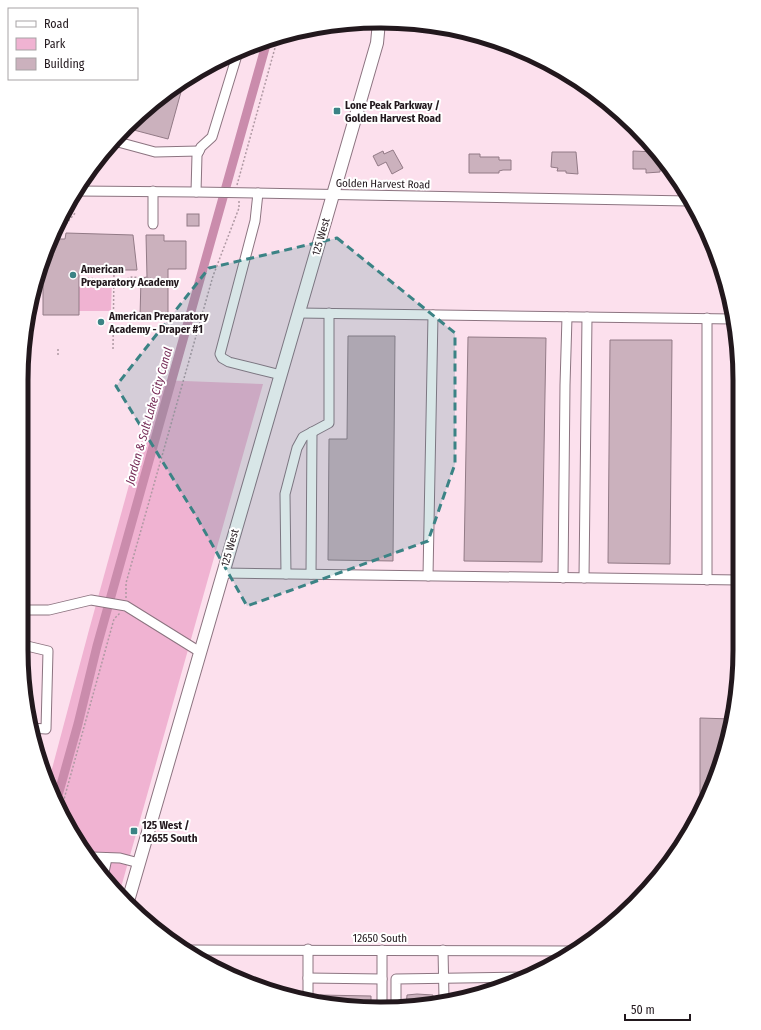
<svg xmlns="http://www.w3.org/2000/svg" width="761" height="1030" font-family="'Fira Sans Condensed',sans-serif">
<rect width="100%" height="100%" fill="#fce0ed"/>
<!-- green -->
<g fill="#f0b3d2">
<polygon points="79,278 112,279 111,311 79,311"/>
<polygon points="158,380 263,384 120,891 69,829 49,780 89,630"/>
</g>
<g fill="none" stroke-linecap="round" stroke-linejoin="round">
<!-- canal -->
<polyline stroke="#ca8cac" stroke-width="9" points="57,799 78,724 97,646 267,41"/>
</g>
<!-- building -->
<g fill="#cbb1bd" stroke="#927a86">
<polygon points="184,81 168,139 130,129 162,95"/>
<polygon points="393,150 403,168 392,174 386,162 378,166 373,156 383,151 384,154"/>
<polygon points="633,151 656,152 656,161 661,161 660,172 646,173 646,169 633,169"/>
<polygon points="552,152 576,152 578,174 566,173 566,171 557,171 558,168 551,167"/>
<polygon points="469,154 480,154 480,157 499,157 499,160 511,160 511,170 503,170 499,171 499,173 469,173"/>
<rect x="187" y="214" width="12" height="12"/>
<polygon points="66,233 133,235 137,270 87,270 87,273 79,273 79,315 43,315 43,266 55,239 65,239"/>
<polygon points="146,235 164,235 164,241 186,241 186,269 168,269 168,318 140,317 141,278 147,277"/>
<polygon points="348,336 395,336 393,561 328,560 329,439 347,439"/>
<polygon points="468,337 546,338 542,562 464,561"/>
<polygon points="610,340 672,340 670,564 608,563"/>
<polygon points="700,718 732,719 728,743 700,810"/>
<polygon points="417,994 433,995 433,1002 406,1008 407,995"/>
<polygon points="320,995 371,996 371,1006 320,1003"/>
</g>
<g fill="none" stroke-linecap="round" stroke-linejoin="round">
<!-- minor casing -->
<g stroke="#8c7480" stroke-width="11">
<g id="minor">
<polyline points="118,142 155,152 199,151"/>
<polyline points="77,191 196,192 689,201"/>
<polyline points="153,191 153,224"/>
<polyline points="196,192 197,155 201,147 212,137 238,52"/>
<polyline points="258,193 255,221 220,354 222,358 229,362 281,375"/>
<polyline points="299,313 733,319"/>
<polyline points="707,318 707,580"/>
<polyline points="223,573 739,580"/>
<polyline points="286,574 285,494 297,448 303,437 329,423 329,313"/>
<polyline points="311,574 312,432"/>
<polyline points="428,576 433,315"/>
<polyline points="563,578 565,385 567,317"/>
<polyline points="584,578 587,317"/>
<polyline points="21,610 49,610 91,600 126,606 200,652"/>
<polyline points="27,646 48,651 46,729 31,728"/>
<polyline points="92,857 120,858 139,863"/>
<polyline points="104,872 107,858"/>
<polyline points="188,950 571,951"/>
<polyline points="443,950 444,999"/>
<polyline points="308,978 382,979"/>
<polyline points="308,1001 308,949"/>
<polyline points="382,1007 382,950"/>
<polyline points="396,1008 396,979 525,977"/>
</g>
</g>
<!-- major casing -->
<g stroke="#8c7480" stroke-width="14">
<polyline id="major" points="128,901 377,43 379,22"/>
</g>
<!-- path -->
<g stroke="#af99a3" stroke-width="1.5" stroke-dasharray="2 2" stroke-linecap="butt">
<polyline points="237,185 278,37"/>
<polyline points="66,224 76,212"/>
<polyline points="79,278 124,280 132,277 151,278"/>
<polyline points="132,288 137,277"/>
<polyline points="113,349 114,270"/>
<polyline points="58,355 58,347"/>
<polyline points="126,598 126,583 213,276 239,208 239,201"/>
<polyline points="61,810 114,619 120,613"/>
</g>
<!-- minor -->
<use href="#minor" stroke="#fff" stroke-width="9"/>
<!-- major -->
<use href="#major" stroke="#fff" stroke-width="12"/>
</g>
<!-- marked area -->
<path fill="#3b8385" fill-opacity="0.2" stroke="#3b8385" stroke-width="3" stroke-dasharray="8 5" stroke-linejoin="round" d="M337,238l118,95v131l-27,77 -181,65 -51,-90 -80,-130 93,-118z"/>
<!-- markers -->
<g fill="#3b8385" stroke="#fff" stroke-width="1.5">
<rect x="333" y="107" width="8" height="8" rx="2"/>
<circle cx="73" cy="275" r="4"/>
<circle cx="101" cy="322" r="4"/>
<rect x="130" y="827" width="8" height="8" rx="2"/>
</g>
<g text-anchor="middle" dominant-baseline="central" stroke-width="4" stroke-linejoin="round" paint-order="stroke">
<!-- poi labels -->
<g font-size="11" font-weight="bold" fill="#22181d" stroke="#fff" text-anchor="start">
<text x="345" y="105">Lone Peak Parkway /<tspan x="345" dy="13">Golden Harvest Road</tspan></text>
<text x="81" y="269">American<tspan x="81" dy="13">Preparatory Academy</tspan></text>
<text x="109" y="316">American Preparatory<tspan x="109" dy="13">Academy - Draper #1</tspan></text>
<text x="142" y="825">125 West /<tspan x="142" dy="13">12655 South</tspan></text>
</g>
<!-- street labels -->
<g font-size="11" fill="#22181d" stroke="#fff">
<text transform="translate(383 184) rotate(1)">Golden Harvest Road</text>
<text transform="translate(321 237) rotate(-74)">125 West</text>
<text transform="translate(230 548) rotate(-74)">125 West</text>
<text x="380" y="938">12650 South</text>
</g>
<!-- water labels -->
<g font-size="12" font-style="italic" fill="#752b56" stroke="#fff">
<text transform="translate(149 416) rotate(-74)">Jordan &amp; Salt Lake City Canal</text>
</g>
</g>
<!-- crop -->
<path d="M0 0H761V1030H0ZM380 28H381A352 352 0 0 1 733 380V650A352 352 0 0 1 381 1002H380A352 352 0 0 1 28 650V380A352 352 0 0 1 380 28Z" fill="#fff" fill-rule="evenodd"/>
<path fill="none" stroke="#22181d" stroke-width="5" d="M380 28H381A352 352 0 0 1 733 380V650A352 352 0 0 1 381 1002H380A352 352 0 0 1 28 650V380A352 352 0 0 1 380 28Z"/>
<!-- legend -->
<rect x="8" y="8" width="130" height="72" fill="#ffffff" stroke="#a7a3a5"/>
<rect x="16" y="21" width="20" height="6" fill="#ffffff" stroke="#a7a3a5"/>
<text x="44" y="28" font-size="12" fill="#22181d">Road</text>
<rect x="16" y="38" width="20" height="12" fill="#f0b3d2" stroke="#a7a3a5"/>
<text x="44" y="48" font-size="12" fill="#22181d">Park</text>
<rect x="16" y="58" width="20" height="12" fill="#cbb1bd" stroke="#a7a3a5"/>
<text x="44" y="68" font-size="12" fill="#22181d">Building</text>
<!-- scale -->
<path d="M625 1014v6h65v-6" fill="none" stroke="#22181d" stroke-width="2"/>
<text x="631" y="1014" font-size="12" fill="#22181d" stroke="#ffffff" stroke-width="3" paint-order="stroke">50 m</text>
</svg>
